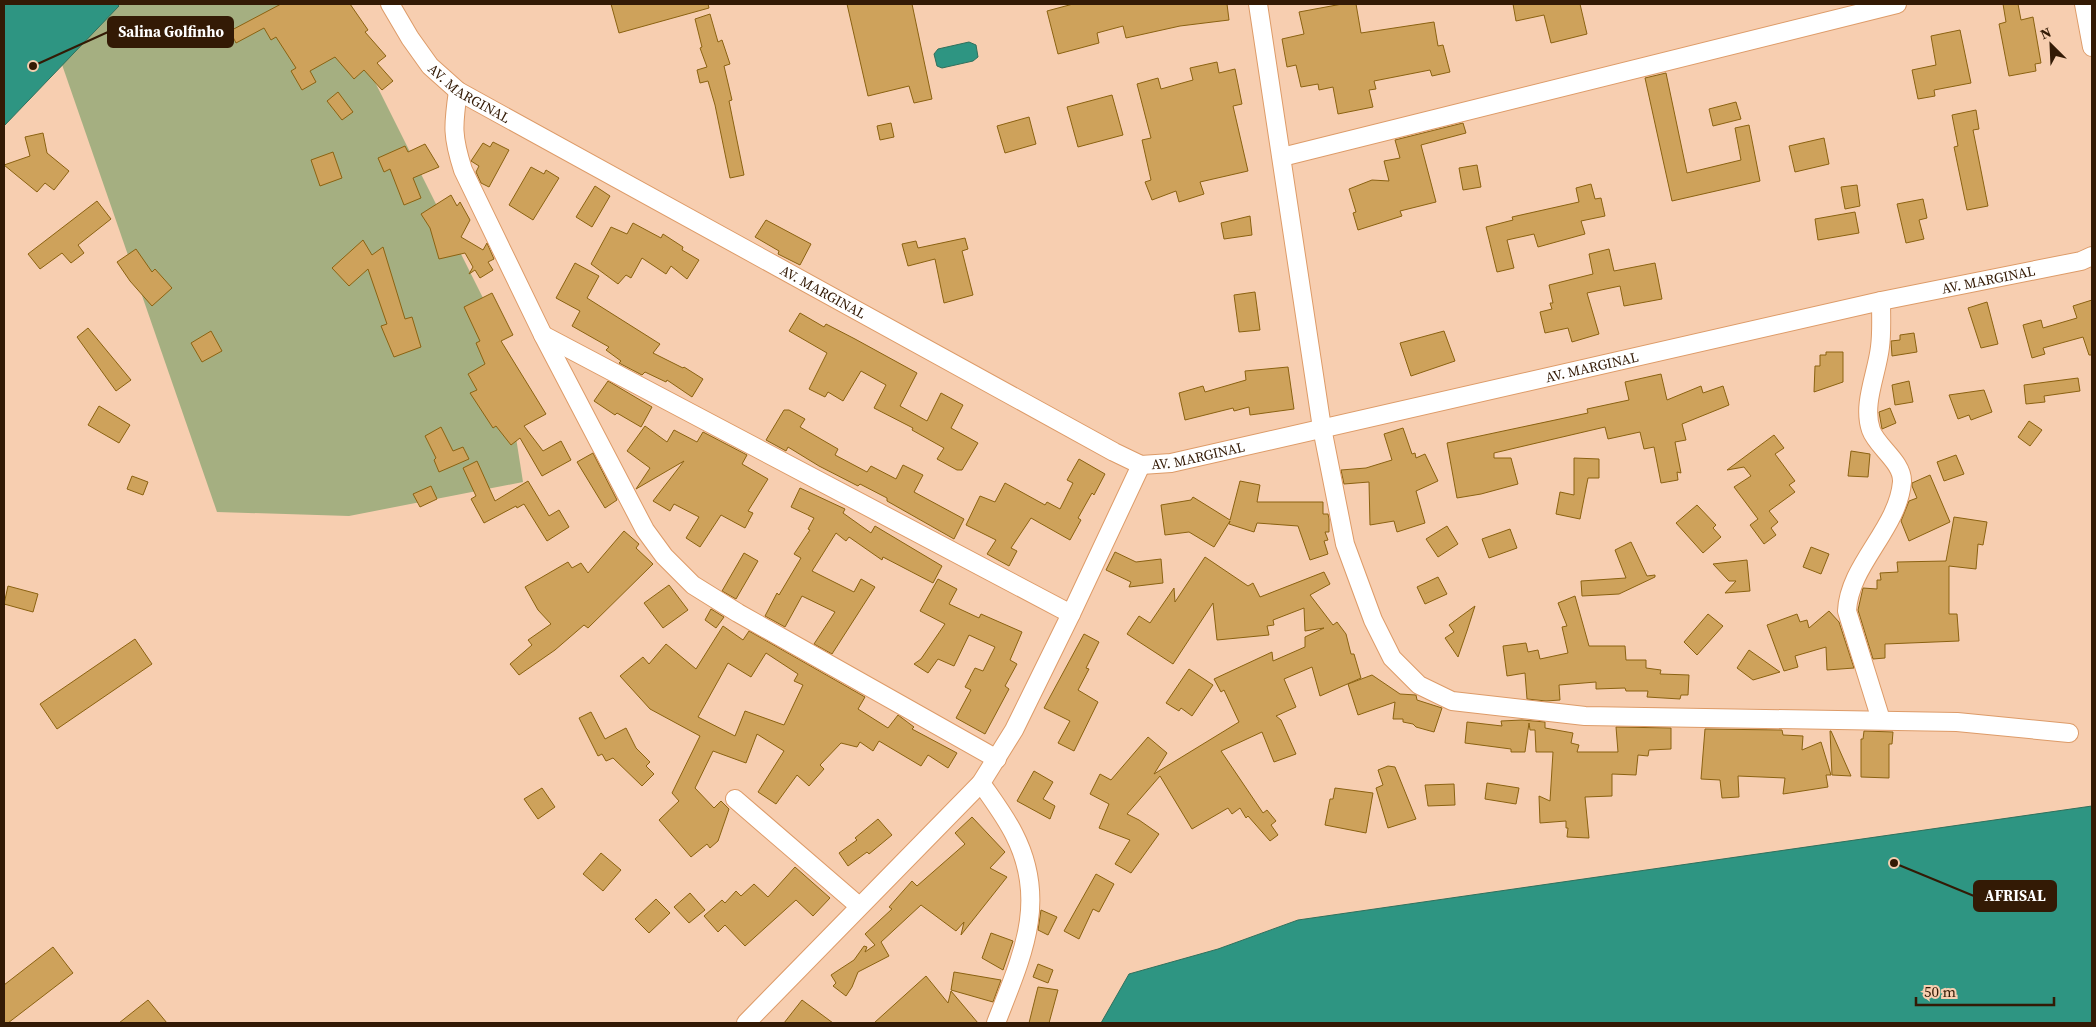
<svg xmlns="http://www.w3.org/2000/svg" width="2096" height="1027" font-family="'Source Serif 4',serif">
<rect width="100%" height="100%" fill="#f7ceb0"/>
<!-- green -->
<polygon fill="#a5af81" points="41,4 336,4 499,330 523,482 349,516 217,512"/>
<!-- water -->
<g fill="#2e9582" stroke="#30705c">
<polygon points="4,4 117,4 119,6 4,126"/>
<polygon points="969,42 976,45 978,57 973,61 942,68 937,66 934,54 938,49"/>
<polygon points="2092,806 2092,1023 1101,1023 1129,974 1218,949 1298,920"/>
</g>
<!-- building -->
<g fill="#cea25b" stroke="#8b6211" fill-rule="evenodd">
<polygon points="281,4 350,4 368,30 365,32 386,56 377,63 393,81 382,90 364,70 354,79 335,57 310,71 316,82 302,90 291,71 296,68 276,37 271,40 264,28 236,43 230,31"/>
<polygon points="611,4 708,4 709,8 619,33"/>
<polygon points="847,4 912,4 932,99 914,103 909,86 868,96"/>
<polygon points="1073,4 1227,4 1229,20 1180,26 1126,38 1123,26 1097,33 1099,43 1058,54 1047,11"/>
<polygon points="1342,4 1356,4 1361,33 1434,22 1438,46 1443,45 1450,72 1432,76 1430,70 1374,81 1376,89 1369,90 1373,107 1338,114 1333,87 1319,90 1318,84 1301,87 1296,65 1287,67 1282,39 1304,34 1299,12"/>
<polygon points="1513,4 1580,4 1587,34 1551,43 1544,15 1516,21"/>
<polygon points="2003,4 2018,4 2021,20 2033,17 2041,63 2035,64 2036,71 2009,76 1999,24 2006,22"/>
<polygon points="710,14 718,42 722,40 730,64 724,66 732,100 729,101 744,175 730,178 715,105 708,81 700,83 697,70 707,67 700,48 702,47 695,19"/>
<polygon points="1960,30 1971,83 1934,90 1935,96 1918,99 1912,70 1936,65 1931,36"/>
<polygon points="1217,62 1219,73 1235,69 1242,104 1233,106 1248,171 1200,182 1204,194 1179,202 1176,191 1152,200 1145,182 1151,180 1142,140 1151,138 1137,84 1158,78 1161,89 1193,80 1190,68"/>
<polygon points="1666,73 1687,173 1741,160 1735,128 1749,125 1760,181 1672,201 1645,78"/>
<polygon points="338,92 353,112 342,120 327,101"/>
<polygon points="1112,95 1123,135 1078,147 1067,107"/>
<polygon points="1736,102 1741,119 1713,126 1709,109"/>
<polygon points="1976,110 1979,129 1973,130 1988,206 1967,210 1954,147 1958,146 1952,115"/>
<polygon points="1029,117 1036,144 1005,153 997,126"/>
<polygon points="891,123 894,137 880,140 877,126"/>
<polygon points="1463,123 1466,133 1421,145 1436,202 1400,211 1402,216 1358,230 1353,213 1356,212 1349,189 1372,180 1389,181 1384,161 1400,158 1395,140"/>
<polygon points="43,133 47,153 69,171 54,190 45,183 37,192 4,165 30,156 25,137"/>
<polygon points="1824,138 1829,164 1795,172 1789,146"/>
<polygon points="493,142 509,150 489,187 481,183 476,172 479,166 471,161 483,143 490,147"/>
<polygon points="425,144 439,167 413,178 421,198 404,205 390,169 384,172 378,158 405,146 408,152"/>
<polygon points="333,152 342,178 320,186 311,160"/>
<polygon points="1477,165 1481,187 1463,190 1459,168"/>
<polygon points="531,167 544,174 546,170 559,178 533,220 509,205"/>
<polygon points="1591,184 1595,199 1601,198 1605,216 1581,221 1585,234 1538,247 1534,234 1507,240 1514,268 1497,272 1486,227 1513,220 1512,217 1579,202 1576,188"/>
<polygon points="1857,185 1860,206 1845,209 1841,187"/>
<polygon points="595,186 610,196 592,227 576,217"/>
<polygon points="451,195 457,206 460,202 470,220 461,237 483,250 487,243 494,259 488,262 493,270 480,278 475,270 469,274 473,267 465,253 439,259 430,228 421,214"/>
<polygon points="1923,199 1927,218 1919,220 1924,239 1906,243 1897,204"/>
<polygon points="97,201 111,219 78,245 84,253 71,263 62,253 40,269 28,254"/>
<polygon points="1855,212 1859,233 1818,240 1815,219"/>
<polygon points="1250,216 1252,235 1224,239 1221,223"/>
<polygon points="766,220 811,244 800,265 778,254 779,251 755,237"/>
<polygon points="633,223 661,238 663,234 683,247 682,250 699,260 687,279 671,266 666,274 642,258 631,278 626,275 618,284 591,264 611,227 627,234"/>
<polygon points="965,238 968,249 962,251 973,295 944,303 935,259 908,266 902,244 916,241 918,248"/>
<polygon points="363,240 372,255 383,247 405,319 412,317 421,347 394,357 381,326 387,324 368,269 349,286 332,268"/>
<polygon points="136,249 152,272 155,269 172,288 152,306 130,281 117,262"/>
<polygon points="1609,249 1614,271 1655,263 1662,299 1624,306 1620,286 1587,293 1599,334 1572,342 1568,328 1545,333 1540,312 1552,309 1550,303 1553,303 1549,285 1593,274 1589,254"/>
<polygon points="575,263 599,276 587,298 660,344 653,353 683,368 684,367 703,379 692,397 667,380 666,382 645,372 642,375 619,363 621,361 606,350 609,347 572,326 580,311 556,298"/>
<polygon points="1255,292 1260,330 1239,332 1234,295"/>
<polygon points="492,293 513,335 501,341 546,414 524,426 543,451 561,441 571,460 542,476 520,438 511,445 496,426 493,428 470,393 477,390 468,374 485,364 476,343 480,341 464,307"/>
<polygon points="2092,300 2092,355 2089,355 2083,337 2043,348 2045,354 2032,358 2023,325 2041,320 2043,328 2077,318 2073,306"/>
<polygon points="1987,302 1998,344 1981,348 1968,308"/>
<polygon points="800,313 824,327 826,324 855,339 917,373 900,406 927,421 941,393 963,405 951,428 978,443 962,470 957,470 937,459 944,448 912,430 913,428 874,408 886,385 861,371 843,401 828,392 825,397 809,389 827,353 789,331"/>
<polygon points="88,328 131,380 116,391 77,337"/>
<polygon points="211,331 222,351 202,362 191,343"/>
<polygon points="1444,331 1455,361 1411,376 1400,343"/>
<polygon points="1914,333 1917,352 1892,356 1891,341 1900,340 1900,335"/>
<polygon points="1826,352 1843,352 1843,382 1814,392 1815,366 1820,366 1820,355 1826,355"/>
<polygon points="1288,367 1294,409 1250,415 1249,407 1234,411 1233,408 1185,420 1179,393 1203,386 1205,392 1246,380 1245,371"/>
<polygon points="1661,374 1667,400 1701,386 1703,393 1723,386 1729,405 1682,424 1686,440 1675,442 1681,473 1677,472 1678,480 1661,483 1654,447 1644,449 1640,432 1608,439 1605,427 1494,453 1494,458 1511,458 1518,484 1481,494 1457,498 1447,443 1588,413 1587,409 1629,400 1625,382"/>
<polygon points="2078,378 2080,391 2044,396 2045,402 2026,404 2024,385"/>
<polygon points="608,381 652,407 641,427 617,413 615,415 594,401"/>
<polygon points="1909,381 1913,402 1895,405 1892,385"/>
<polygon points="1984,390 1992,412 1971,420 1969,415 1958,419 1949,395"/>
<polygon points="99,406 130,425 119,443 88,425"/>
<polygon points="1890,408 1896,423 1882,429 1879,412"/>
<polygon points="784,410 789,410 805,419 800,427 838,449 835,455 867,472 871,466 896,479 903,465 923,475 914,492 964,519 954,539 887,501 887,498 860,484 858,486 819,466 788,447 786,451 766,440"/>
<polygon points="2029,421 2042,430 2030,446 2018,437"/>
<polygon points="645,426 667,442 674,430 697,442 703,432 747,455 742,464 768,479 748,511 753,513 745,528 721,515 700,547 686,538 699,517 674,504 670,511 653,501 684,461 636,489 650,468 627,451"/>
<polygon points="441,427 453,451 463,447 469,459 439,472 434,460 436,458 425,436"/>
<polygon points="1403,428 1412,454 1415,453 1416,458 1425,454 1438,481 1416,491 1425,523 1397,532 1394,521 1370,525 1369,482 1344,484 1341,470 1366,468 1392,460 1384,434"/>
<polygon points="1774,435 1784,448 1775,454 1795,481 1789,485 1795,492 1769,511 1778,522 1771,528 1776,535 1764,544 1750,525 1758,519 1734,487 1751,476 1744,467 1727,470"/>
<polygon points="1851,451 1870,454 1868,477 1848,476"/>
<polygon points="593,453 617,500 605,508 577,462"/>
<polygon points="1956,455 1964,474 1944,481 1937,462"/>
<polygon points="1574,458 1599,459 1599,478 1588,478 1580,519 1556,514 1560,492 1574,495"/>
<polygon points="1079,459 1105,474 1094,495 1092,493 1078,518 1081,520 1070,540 1031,518 1011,548 1017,551 1009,566 987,554 996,540 966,525 980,496 995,502 1005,483 1045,505 1047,502 1060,509 1073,483 1067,480"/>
<polygon points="477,461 495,501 528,481 549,516 559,510 569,527 547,541 524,504 517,508 516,506 484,523 471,499 476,496 463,468"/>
<polygon points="1930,475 1950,522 1909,541 1901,521 1909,501 1917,498 1912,486 1912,483"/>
<polygon points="132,476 148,482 143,495 127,489"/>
<polygon points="1240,481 1260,485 1257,502 1323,502 1323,514 1328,514 1329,519 1329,532 1325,532 1328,540 1324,541 1328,554 1310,560 1298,526 1257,523 1254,532 1229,524 1230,521 1214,547 1189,532 1165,535 1161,505 1191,500 1193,497 1230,520"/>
<polygon points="431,486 437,499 420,507 413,494"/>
<polygon points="800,488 845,509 843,513 871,533 875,526 942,566 933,583 883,557 882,560 849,537 846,541 836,533 812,571 854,592 861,579 875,587 832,654 814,644 835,612 802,596 785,627 765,616 777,593 779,595 801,558 794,554 810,530 808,529 814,518 791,507"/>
<polygon points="1697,505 1716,525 1713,528 1721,537 1703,553 1676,523"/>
<polygon points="1954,517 1987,522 1983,545 1978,544 1976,569 1949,566 1949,614 1957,614 1959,641 1885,644 1885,658 1873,659 1858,610 1863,588 1877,589 1877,580 1881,580 1880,573 1898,572 1897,562 1946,561"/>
<polygon points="1447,526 1458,544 1438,557 1426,539"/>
<polygon points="1510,529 1517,548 1489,558 1482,539"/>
<polygon points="624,531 639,544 636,548 653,564 588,628 584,625 555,650 519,675 510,664 532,645 528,640 551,624 538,610 525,587 568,562 572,568 581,563 588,573"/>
<polygon points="1631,542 1647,576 1655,575 1655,577 1619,594 1582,596 1581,581 1626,578 1615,550"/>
<polygon points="1811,547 1829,554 1821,574 1803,567"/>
<polygon points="1115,552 1136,562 1161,559 1163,583 1129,587 1131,582 1106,570"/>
<polygon points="744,553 758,561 736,599 722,591"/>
<polygon points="1205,557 1248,586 1253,583 1260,597 1324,572 1330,584 1310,595 1333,625 1337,622 1346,634 1351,654 1354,654 1361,678 1320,696 1312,667 1284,679 1296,707 1276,716 1281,720 1296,754 1274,762 1262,732 1221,751 1263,813 1267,810 1276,821 1271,825 1278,835 1270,841 1248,816 1246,818 1240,808 1232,814 1228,808 1192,829 1160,776 1127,814 1139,820 1159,834 1131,873 1115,864 1130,840 1099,828 1109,804 1090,794 1100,774 1111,780 1148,737 1167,753 1154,774 1239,722 1224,690 1221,692 1214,679 1272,652 1273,661 1305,647 1305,637 1324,628 1305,631 1304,608 1273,620 1274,625 1267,626 1269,635 1217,640 1213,603 1173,664 1127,634 1139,616 1150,623 1174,588 1175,602"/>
<polygon points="1747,560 1750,591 1725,593 1736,581 1729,581 1713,564"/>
<polygon points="1438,577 1447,594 1425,604 1417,587"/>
<polygon points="938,579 957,589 949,604 979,618 981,614 1022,632 1010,660 1017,664 1005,686 1009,689 985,734 956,718 971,690 965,687 975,668 983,671 995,647 969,635 954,666 938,659 928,673 914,664 921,659 945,624 920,611"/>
<polygon points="669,585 688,610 663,628 644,603"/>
<polygon points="8,586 38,594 33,612 4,604"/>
<polygon points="1575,596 1589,646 1625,646 1626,660 1646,660 1646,668 1661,670 1660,674 1689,675 1688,695 1681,695 1680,699 1647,697 1648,691 1626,691 1625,688 1596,689 1596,682 1559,685 1560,700 1546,701 1527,699 1525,673 1507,676 1503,646 1526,643 1528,652 1538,650 1540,659 1568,653 1562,627 1567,626 1558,603"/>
<polygon points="1475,606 1467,631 1458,657 1445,638 1454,632 1449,625"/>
<polygon points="711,609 724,617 716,628 705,620"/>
<polygon points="1829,611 1839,622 1854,668 1827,670 1826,647 1795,656 1798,667 1784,671 1767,625 1797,614 1800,622 1807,620 1809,628"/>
<polygon points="1708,614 1723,626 1697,655 1684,642"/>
<path d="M723,626l20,14 6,-9 116,66 -7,12 30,19 10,-13 16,12 -2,2 45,24 -9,15 -20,-13 -7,11 -42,-25 -6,10 -13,-9 -3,5 -16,-4 -21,22 4,4 -15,17 -12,-11 -21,29 -18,-12 26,-41 -27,-17 -11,29 -33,-12 -18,37 19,20 7,-7 8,8 -11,32 -8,7 -3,-4 -16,13 -32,-37 20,-19 -7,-8 28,-57 -50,-27 -30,-33 23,-19 6,7 17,-20 30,25zM766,653l32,21 -4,7 9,4 -19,40 -39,-14 -10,25 -37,-19 30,-54 23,14z"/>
<polygon points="1084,634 1099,642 1086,668 1089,669 1078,690 1098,702 1074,751 1058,743 1070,721 1044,708"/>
<polygon points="135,639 152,664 57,729 40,704"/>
<polygon points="1749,650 1780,672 1753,680 1737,668"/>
<polygon points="1189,669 1213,685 1192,716 1181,708 1179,711 1166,703"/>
<polygon points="1372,675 1400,694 1416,695 1417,700 1442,708 1434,732 1416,727 1413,724 1403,722 1403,719 1393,719 1395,702 1358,715 1348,684"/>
<polygon points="591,712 605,739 626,728 636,748 650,762 646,766 654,774 642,786 613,758 606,761 602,754 598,756 579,718"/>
<polygon points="1522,720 1545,722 1545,728 1573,733 1571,743 1579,745 1577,752 1618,752 1616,727 1671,728 1671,749 1649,750 1648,756 1638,755 1636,775 1612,774 1612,796 1585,797 1589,838 1567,837 1568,828 1566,828 1566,821 1540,823 1539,796 1550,801 1553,752 1536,752 1535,730 1530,730 1529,723 1525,752 1511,752 1511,749 1465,743 1467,722 1502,726 1501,721"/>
<polygon points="1705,729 1782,730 1783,735 1803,736 1802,750 1821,742 1831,775 1826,775 1828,787 1783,794 1785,778 1738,776 1739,797 1722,798 1720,780 1701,779"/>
<polygon points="1830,731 1831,731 1851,776 1832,775"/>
<polygon points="1864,731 1893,732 1892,744 1889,744 1889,778 1861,777 1861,739 1863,739"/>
<polygon points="1388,766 1395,767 1416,819 1388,828 1376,788 1383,785 1378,770"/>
<polygon points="1034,771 1053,782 1043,799 1055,806 1050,819 1017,801"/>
<polygon points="1487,783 1519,788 1516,804 1485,799"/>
<polygon points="1454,784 1455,805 1428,806 1425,785"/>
<polygon points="542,788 555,807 538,819 524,799"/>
<polygon points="1335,788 1373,793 1366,833 1325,825 1330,799 1333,799"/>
<polygon points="972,817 1005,852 990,868 1007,877 961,935 964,922 956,931 921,905 881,942 889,956 858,972 852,987 846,996 833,986 836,983 831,975 854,960 864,946 867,947 865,952 875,945 865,934 892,909 889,907 912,881 917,886 965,844 955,833"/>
<polygon points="878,819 892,835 869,854 867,852 848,866 839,853 857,840 855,838"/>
<polygon points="601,853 621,870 603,891 583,874"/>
<polygon points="795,867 830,898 813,916 796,900 745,946 725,925 718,932 704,916 722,900 725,903 736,891 741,896 754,884 768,897"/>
<polygon points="1096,874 1114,884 1099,912 1093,909 1079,939 1064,931"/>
<polygon points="690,893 705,910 689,923 674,907"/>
<polygon points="656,899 670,913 649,933 635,919"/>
<polygon points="1041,910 1057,917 1048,935 1038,930"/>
<polygon points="991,933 1013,941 1003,970 982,958"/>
<polygon points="53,947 73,973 8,1023 4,1023 4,985"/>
<polygon points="1038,964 1053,970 1048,983 1033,977"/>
<polygon points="954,972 1001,980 993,1002 951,990"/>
<polygon points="926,976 948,1003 951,991 978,1023 874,1023"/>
<polygon points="1038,987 1058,990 1049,1023 1029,1023"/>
<polygon points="148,1000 167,1023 119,1023"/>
<polygon points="802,1000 833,1023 784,1023"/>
</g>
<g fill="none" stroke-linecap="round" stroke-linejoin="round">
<!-- minor casing -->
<g stroke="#dd9b68" stroke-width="20">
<g id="minor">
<path id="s1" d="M390,4l20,34 20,28 28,25 656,361 27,13 30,-2 710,-162 200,-40 11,-5"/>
<polyline points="1258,4 1322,428 1345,544 1373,620 1392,658 1419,685 1452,701 1585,716 1957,722 2069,733"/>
<polyline points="2084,4 2092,47"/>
<path d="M458,91c-5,35 -6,45 5,79l80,165 102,195 19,26 29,29 45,28 259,146"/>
<polyline points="1282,157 1897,4"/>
<polyline points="543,335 1071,614"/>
<path d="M1881,720l-34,-109c2,-46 51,-82 55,-129 1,-20 -25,-35 -31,-52 -9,-26 6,-56 9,-83 2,-15 1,-30 1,-46"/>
<path d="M981,783c11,16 24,33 33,51 35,68 7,124 -18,189"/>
<polyline points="735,799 859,906"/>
<polyline points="746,1023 981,783 1014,730 1071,614 1141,465"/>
</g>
</g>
<!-- minor -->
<use href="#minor" stroke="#fff" stroke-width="18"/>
</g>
<g text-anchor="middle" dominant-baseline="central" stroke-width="4.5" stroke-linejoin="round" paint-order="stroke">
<!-- street labels -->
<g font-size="14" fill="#331a05" stroke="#f7ceb0">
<text stroke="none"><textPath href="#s1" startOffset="122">AV. MARGINAL</textPath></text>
<text stroke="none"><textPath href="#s1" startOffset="1758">AV. MARGINAL</textPath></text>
<text stroke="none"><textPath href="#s1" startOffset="528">AV. MARGINAL</textPath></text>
<text stroke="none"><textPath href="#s1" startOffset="1352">AV. MARGINAL</textPath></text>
<text stroke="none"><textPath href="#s1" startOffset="948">AV. MARGINAL</textPath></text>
</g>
</g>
<!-- callouts -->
<path fill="none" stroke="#331a05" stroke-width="2" d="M33 66L108 32M1894 863L1974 896"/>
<g fill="#331a05" stroke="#f7ceb0" stroke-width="2">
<circle cx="33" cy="66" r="5"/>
<circle cx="1894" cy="863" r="5"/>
</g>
<g fill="#331a05" stroke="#331a05" stroke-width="2">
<rect x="108" y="17" width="125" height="30" rx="5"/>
<rect x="1974" y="881" width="82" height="30" rx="5"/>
</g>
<g font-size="15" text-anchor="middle" font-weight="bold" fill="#fff">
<text x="171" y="37">Salina Golfinho</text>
<text x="2015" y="901">AFRISAL</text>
</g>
<!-- border -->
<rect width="2096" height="1027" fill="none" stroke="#331a05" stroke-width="10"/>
<!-- north arrow -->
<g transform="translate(2051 45) rotate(336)" stroke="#f7ceb0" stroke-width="4" paint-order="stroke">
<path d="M0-4L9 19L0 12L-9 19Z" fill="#331a05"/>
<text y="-8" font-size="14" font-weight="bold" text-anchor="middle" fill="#331a05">N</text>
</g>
<!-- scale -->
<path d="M1916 997v8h138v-8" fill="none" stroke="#331a05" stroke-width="2.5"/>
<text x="1924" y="997" font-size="15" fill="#331a05" stroke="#f7ceb0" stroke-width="4" paint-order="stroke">50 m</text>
</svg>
